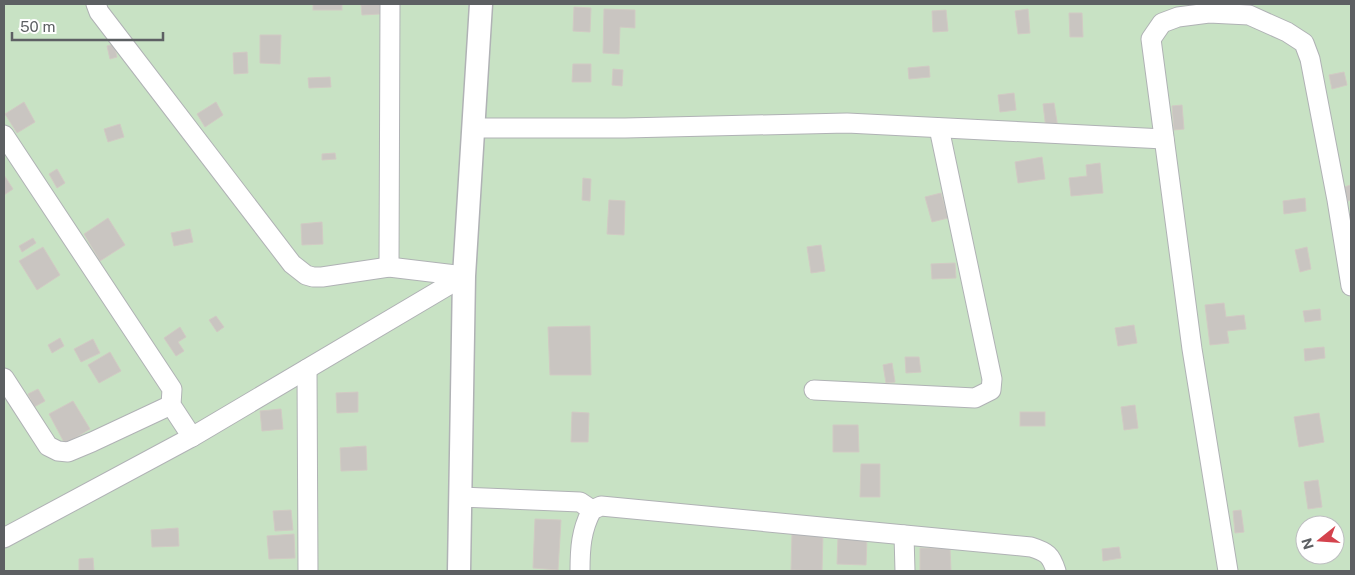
<svg xmlns="http://www.w3.org/2000/svg" width="1355" height="575" font-family="'Public Sans',sans-serif">
<rect width="100%" height="100%" fill="#edeae5"/>
<!-- green -->
<path fill="#c8e2c4" fill-rule="evenodd" d="M4,4h1347v567h-1347zM1305,525h30v30h-30z"/>
<!-- building -->
<g fill="#c9c5c1" stroke="#d1cbc4">
<rect x="313" y="4" width="29" height="6"/>
<polygon points="380,4 380,14 362,15 361,5"/>
<polygon points="574,7 591,8 590,32 573,31"/>
<polygon points="604,9 635,10 635,28 620,27 619,54 603,53"/>
<polygon points="1028,9 1030,33 1018,34 1015,11"/>
<polygon points="946,10 948,31 933,32 932,11"/>
<polygon points="1069,13 1082,13 1083,37 1070,37"/>
<polygon points="260,35 281,35 280,64 260,63"/>
<polygon points="114,44 117,57 110,59 107,46"/>
<polygon points="247,52 248,73 234,74 233,53"/>
<polygon points="573,64 591,64 591,82 572,82"/>
<polygon points="929,66 930,77 909,79 908,68"/>
<polygon points="613,69 623,70 622,86 612,85"/>
<polygon points="1344,72 1347,85 1332,89 1329,75"/>
<polygon points="330,77 331,87 309,88 308,78"/>
<polygon points="1014,93 1016,110 1000,112 998,95"/>
<polygon points="24,102 35,122 17,133 5,114"/>
<polygon points="216,102 223,115 205,127 197,114"/>
<polygon points="1054,103 1058,128 1046,129 1043,104"/>
<polygon points="1182,105 1184,129 1174,130 1172,106"/>
<polygon points="120,124 124,137 108,142 104,129"/>
<polygon points="335,153 336,159 322,160 322,154"/>
<polygon points="1042,157 1045,179 1018,183 1015,162"/>
<polygon points="1100,163 1103,193 1071,196 1069,178 1087,176 1086,165"/>
<polygon points="57,169 65,183 57,188 49,174"/>
<polygon points="4,175 13,189 4,195"/>
<polygon points="583,178 591,179 590,201 582,200"/>
<polygon points="1351,185 1351,200 1348,201 1344,187"/>
<polygon points="941,193 948,218 932,222 925,197"/>
<polygon points="1305,198 1306,211 1284,214 1283,201"/>
<polygon points="609,200 625,201 624,235 607,234"/>
<polygon points="108,218 125,245 100,261 84,234"/>
<polygon points="322,222 323,244 302,245 301,224"/>
<polygon points="190,229 193,242 174,246 171,233"/>
<polygon points="33,238 36,243 22,252 19,246"/>
<polygon points="821,245 825,271 811,273 807,247"/>
<polygon points="43,247 60,275 37,290 19,261"/>
<polygon points="1307,247 1311,269 1300,272 1295,250"/>
<polygon points="955,263 956,278 932,279 931,264"/>
<polygon points="1224,303 1226,317 1244,315 1246,329 1227,331 1229,343 1210,345 1205,305"/>
<polygon points="1320,309 1321,320 1305,322 1303,311"/>
<polygon points="216,316 224,327 217,332 209,320"/>
<polygon points="1134,325 1137,343 1118,346 1115,328"/>
<polygon points="590,326 591,375 550,375 548,327"/>
<polygon points="180,327 186,337 178,342 184,351 176,356 164,338"/>
<polygon points="60,338 64,346 52,353 48,345"/>
<polygon points="93,339 100,353 81,362 74,349"/>
<polygon points="1324,347 1325,358 1305,361 1304,349"/>
<polygon points="110,352 121,371 99,383 88,365"/>
<polygon points="905,357 919,357 921,372 906,373"/>
<polygon points="892,363 895,382 886,383 883,365"/>
<polygon points="38,389 45,401 34,407 28,394"/>
<polygon points="358,392 358,412 337,413 336,393"/>
<polygon points="73,401 90,429 65,444 49,414"/>
<polygon points="1135,405 1138,428 1124,430 1121,407"/>
<polygon points="281,409 283,429 262,431 260,411"/>
<polygon points="572,412 589,413 588,442 571,442"/>
<rect x="1020" y="412" width="25" height="14"/>
<polygon points="1319,413 1324,442 1299,447 1294,417"/>
<polygon points="833,425 858,425 859,452 833,452"/>
<polygon points="366,446 367,470 341,471 340,448"/>
<polygon points="861,464 880,464 880,497 860,497"/>
<polygon points="1318,480 1322,507 1308,509 1304,482"/>
<polygon points="291,510 293,530 275,531 273,511"/>
<polygon points="1241,510 1244,532 1235,533 1233,511"/>
<polygon points="535,519 561,520 558,570 533,568"/>
<polygon points="178,528 179,546 152,547 151,530"/>
<polygon points="792,533 823,534 822,571 791,570"/>
<polygon points="294,534 295,558 269,559 267,536"/>
<polygon points="838,536 867,538 866,565 837,564"/>
<polygon points="1119,547 1121,558 1103,561 1102,549"/>
<polygon points="920,548 950,548 951,571 920,571"/>
<polygon points="1314,555 1332,555 1332,558 1315,560"/>
<polygon points="93,558 94,571 79,571 79,559"/>
</g>
<g fill="none" stroke-linecap="round" stroke-linejoin="round">
<!-- minor casing -->
<g stroke="#b0b2b5" stroke-width="21">
<g id="minor">
<polyline points="96,4 99,12 292,264 306,275 313,277 322,277 389,267 464,276"/>
<polyline points="473,128 625,128 847,123 1164,139"/>
<polyline points="4,135 172,389 171,405 192,437"/>
<polyline points="389,267 390,4"/>
<polyline points="307,369 308,571"/>
<polyline points="4,378 48,446 58,451 68,452 92,442 171,405"/>
<polyline points="814,390 975,398 991,390 992,379 939,128"/>
<polyline points="460,497 580,502 592,510"/>
<polyline points="904,535 905,571"/>
<polyline points="4,538 192,437 464,276"/>
<path d="M580,571c0,-22 1,-41 12,-61l9,-4 430,41c16,5 20,8 25,24"/>
<polyline points="1228,571 1192,349 1151,39 1162,23 1178,17 1209,13 1249,15 1287,32 1304,43 1310,59 1337,200 1351,286"/>
</g>
</g>
<!-- tertiary casing -->
<g stroke="#b0b2b5" stroke-width="25">
<polyline id="tertiary" points="459,571 464,276 481,4"/>
</g>
<!-- minor -->
<use href="#minor" stroke="#fff" stroke-width="19"/>
<!-- tertiary -->
<use href="#tertiary" stroke="#fff" stroke-width="22"/>
</g>
<!-- border -->
<rect width="1355" height="575" fill="none" stroke="#5d6063" stroke-width="10"/>
<!-- north arrow -->
<g transform="translate(1320 540) rotate(253)"><circle r="24" fill="#ffffff" stroke="#bebfc1"/>
<path d="M0-4L9 19L0 12L-9 19Z" fill="#d4434d"/>
<text y="-8" font-size="14" font-weight="bold" text-anchor="middle" fill="#5d6063">N</text>
</g>
<!-- scale -->
<path d="M12 32v8h151v-8" fill="none" stroke="#5d6063" stroke-width="2.5"/>
<text x="20" y="32" font-size="15" fill="#5d6063" stroke="#ffffff" stroke-width="4" paint-order="stroke">50 m</text>
</svg>
